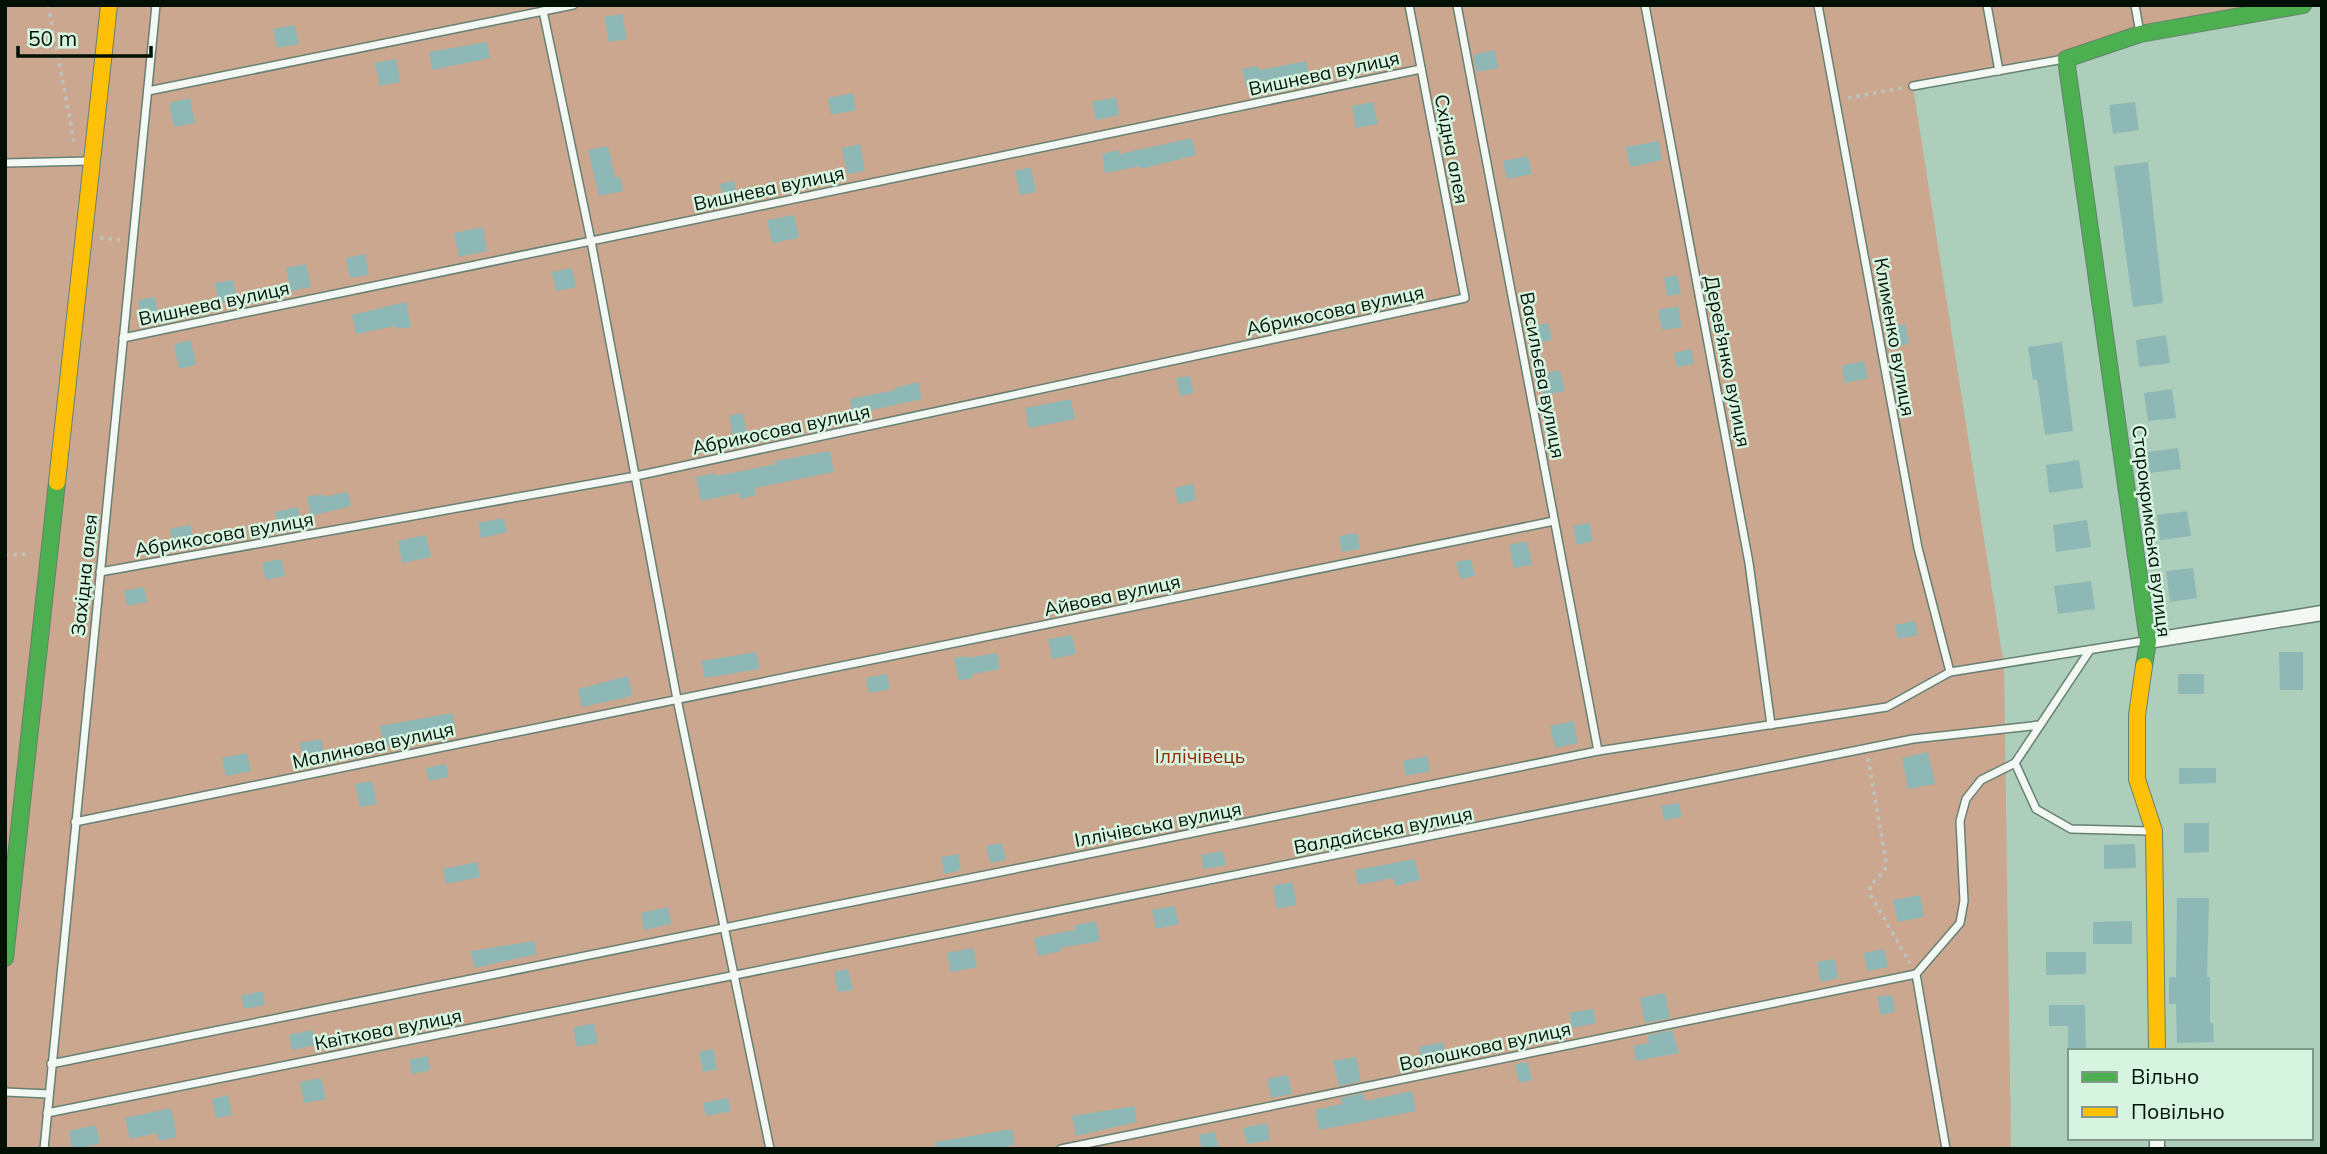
<svg xmlns="http://www.w3.org/2000/svg" width="2327" height="1154" font-family="Mulish,sans-serif">
<rect width="100%" height="100%" fill="#adceba"/>
<!-- green -->
<polygon fill="#cba790" points="5,5 2303,5 2066,59 1913,87 2004,666 2011,1149 5,1149"/>
<!-- building -->
<g fill="#8eb8b5">
<polygon points="622,14 627,39 609,42 604,17"/>
<polygon points="295,25 299,44 277,48 273,29"/>
<polygon points="487,42 490,58 432,70 429,52"/>
<polygon points="1495,50 1498,68 1477,72 1473,55"/>
<polygon points="396,59 400,82 380,86 375,63"/>
<polygon points="1306,61 1310,81 1286,86 1285,82 1247,90 1242,69 1258,66 1259,70"/>
<polygon points="853,93 856,110 831,115 828,98"/>
<polygon points="1116,97 1119,115 1096,120 1092,102"/>
<polygon points="190,98 195,123 174,127 169,103"/>
<polygon points="1373,102 1378,124 1356,128 1352,106"/>
<polygon points="2135,102 2139,130 2113,134 2109,105"/>
<polygon points="1192,138 1196,155 1141,169 1140,166 1105,173 1102,154 1119,150 1119,154"/>
<polygon points="1659,141 1662,160 1630,167 1626,147"/>
<polygon points="860,144 865,171 847,174 842,148"/>
<polygon points="608,146 615,178 620,177 623,191 599,196 588,150"/>
<polygon points="1528,156 1532,174 1507,179 1503,161"/>
<polygon points="2148,162 2163,303 2133,307 2114,166"/>
<polygon points="1031,167 1036,192 1020,195 1015,171"/>
<polygon points="734,181 739,202 725,205 720,184"/>
<polygon points="794,215 799,238 772,243 767,220"/>
<polygon points="483,227 487,251 459,257 454,233"/>
<polygon points="365,254 369,275 350,278 346,258"/>
<polygon points="306,264 311,287 291,291 286,268"/>
<polygon points="572,268 576,287 556,291 552,272"/>
<polygon points="1677,275 1681,294 1667,296 1664,278"/>
<polygon points="233,280 237,299 219,303 215,283"/>
<polygon points="155,297 159,317 142,321 138,300"/>
<polygon points="406,302 411,327 397,329 396,326 356,334 352,315"/>
<polygon points="1678,306 1682,327 1662,330 1658,310"/>
<polygon points="1548,323 1552,340 1532,344 1529,327"/>
<polygon points="1905,324 1909,344 1892,347 1888,328"/>
<polygon points="2166,335 2170,363 2139,367 2136,340"/>
<polygon points="191,340 196,365 179,369 174,344"/>
<polygon points="2062,342 2073,431 2045,435 2037,379 2033,380 2028,347"/>
<polygon points="1691,349 1694,364 1677,367 1674,353"/>
<polygon points="1864,361 1868,378 1845,383 1842,366"/>
<polygon points="1560,370 1565,391 1543,395 1539,375"/>
<polygon points="1190,376 1194,393 1180,396 1176,378"/>
<polygon points="919,382 922,399 853,414 850,399 895,390 894,388"/>
<polygon points="2172,389 2176,418 2148,421 2144,393"/>
<polygon points="1071,399 1075,419 1029,428 1025,408"/>
<polygon points="743,413 747,433 733,436 729,416"/>
<polygon points="2178,448 2181,469 2150,473 2147,452"/>
<polygon points="830,451 834,472 755,488 756,495 740,499 739,493 701,501 696,477 715,473 716,476 776,464 775,461"/>
<polygon points="2079,460 2083,488 2049,493 2046,465"/>
<polygon points="1193,484 1196,500 1178,504 1175,488"/>
<polygon points="348,492 351,506 311,516 307,497 322,494 322,497"/>
<polygon points="298,507 302,526 279,531 275,512"/>
<polygon points="2187,511 2191,536 2160,540 2157,515"/>
<polygon points="504,518 507,532 481,538 478,523"/>
<polygon points="2087,520 2091,547 2056,552 2053,525"/>
<polygon points="1590,523 1593,541 1577,545 1573,526"/>
<polygon points="190,525 194,541 173,545 170,529"/>
<polygon points="1357,533 1360,549 1342,552 1339,536"/>
<polygon points="426,535 431,557 402,563 398,541"/>
<polygon points="1527,541 1532,565 1514,568 1509,545"/>
<polygon points="281,559 285,576 266,580 262,563"/>
<polygon points="1471,559 1475,576 1460,579 1456,562"/>
<polygon points="2193,568 2197,598 2170,602 2166,571"/>
<polygon points="2091,581 2095,609 2058,614 2054,586"/>
<polygon points="144,587 147,602 127,606 124,591"/>
<polygon points="1915,621 1918,635 1898,639 1895,625"/>
<polygon points="1072,635 1076,654 1052,659 1048,639"/>
<polygon points="756,652 760,669 705,678 701,661"/>
<polygon points="2279,652 2303,652 2303,690 2280,690"/>
<polygon points="997,653 1000,669 972,674 973,678 959,681 954,658 968,656 968,658"/>
<polygon points="887,674 890,689 869,693 866,678"/>
<rect x="2178" y="674" width="26" height="20"/>
<polygon points="628,676 632,696 582,707 578,689"/>
<polygon points="452,713 456,733 384,747 380,726"/>
<polygon points="1574,721 1578,743 1555,748 1550,726"/>
<polygon points="321,739 325,760 304,764 300,743"/>
<polygon points="1928,752 1935,784 1908,789 1902,758"/>
<polygon points="247,753 251,771 226,776 222,758"/>
<polygon points="1427,756 1430,771 1406,776 1403,761"/>
<polygon points="446,764 449,777 429,781 426,768"/>
<polygon points="2179,768 2216,768 2216,783 2179,784"/>
<polygon points="372,781 377,804 360,807 355,784"/>
<polygon points="1679,803 1682,817 1664,820 1661,806"/>
<polygon points="2184,823 2209,823 2209,852 2184,853"/>
<polygon points="1002,843 1006,860 990,863 986,846"/>
<polygon points="2135,844 2136,868 2104,869 2104,845"/>
<polygon points="1223,851 1226,865 1204,869 1201,855"/>
<polygon points="958,854 961,870 944,874 941,857"/>
<polygon points="1415,859 1420,880 1395,886 1393,878 1358,885 1355,870"/>
<polygon points="477,862 480,877 446,884 443,869"/>
<polygon points="1292,882 1297,905 1277,909 1273,886"/>
<polygon points="1920,895 1924,917 1898,922 1893,900"/>
<polygon points="2177,898 2209,898 2207,977 2210,977 2210,1023 2213,1023 2214,1042 2177,1043 2176,1004 2169,1004 2169,977 2176,977"/>
<polygon points="1175,906 1179,924 1156,929 1152,910"/>
<polygon points="668,907 671,924 644,930 641,913"/>
<polygon points="1096,921 1100,941 1060,948 1061,951 1038,956 1034,938 1075,930 1074,926"/>
<polygon points="2132,921 2132,944 2093,944 2093,922"/>
<polygon points="534,941 537,954 475,968 471,951"/>
<polygon points="973,948 977,967 951,972 947,953"/>
<polygon points="1884,949 1888,967 1867,971 1864,953"/>
<polygon points="2046,952 2086,952 2086,974 2046,975"/>
<polygon points="1835,959 1838,978 1821,982 1817,962"/>
<polygon points="848,969 853,990 838,992 834,972"/>
<polygon points="263,991 265,1005 244,1009 241,996"/>
<polygon points="1665,993 1670,1018 1645,1023 1640,998"/>
<polygon points="1892,995 1895,1012 1881,1015 1877,997"/>
<polygon points="2049,1005 2085,1005 2086,1051 2068,1051 2068,1026 2049,1026"/>
<polygon points="1593,1009 1596,1023 1572,1028 1569,1013"/>
<polygon points="594,1023 598,1043 577,1047 573,1028"/>
<polygon points="313,1030 316,1045 292,1050 289,1035"/>
<polygon points="1672,1030 1679,1053 1636,1061 1633,1046 1649,1043 1648,1035"/>
<polygon points="1443,1042 1446,1059 1423,1064 1419,1047"/>
<polygon points="713,1049 717,1069 703,1072 699,1052"/>
<polygon points="428,1056 430,1070 412,1074 409,1060"/>
<polygon points="1356,1057 1361,1081 1339,1086 1333,1061"/>
<polygon points="1528,1062 1532,1080 1519,1083 1515,1064"/>
<polygon points="1288,1075 1292,1094 1271,1098 1267,1079"/>
<polygon points="321,1078 326,1099 304,1103 300,1082"/>
<polygon points="1412,1091 1416,1111 1319,1130 1315,1110 1342,1104 1341,1098 1363,1093 1365,1101"/>
<polygon points="228,1095 232,1115 216,1118 212,1099"/>
<polygon points="728,1098 731,1111 706,1116 703,1103"/>
<polygon points="1134,1106 1137,1122 1076,1136 1072,1116"/>
<polygon points="171,1108 177,1137 159,1141 157,1133 130,1139 125,1118"/>
<polygon points="1267,1123 1270,1140 1247,1144 1243,1128"/>
<polygon points="96,1125 100,1144 72,1149 69,1131"/>
<polygon points="1012,1129 1015,1145 996,1149 935,1149 935,1142"/>
<polygon points="1215,1132 1219,1149 1202,1149 1199,1135"/>
</g>
<g fill="none" stroke-linecap="round" stroke-linejoin="round">
<!-- lane casing -->
<g stroke="#668071" stroke-width="10">
<g id="lane">
<polyline points="1457,5 1598,751"/>
<polyline points="1645,5 1749,563 1771,725"/>
<polyline points="1818,5 1918,548 1950,672"/>
<polyline points="1987,5 1999,71"/>
<polyline points="2135,5 2140,33"/>
<polyline points="543,11 591,241 677,699 770,1149"/>
<polyline points="1913,86 2064,59"/>
<polyline points="148,91 573,5"/>
<polyline points="5,163 89,161"/>
<polyline points="123,338 1421,69"/>
<polyline points="100,572 636,476 1465,298 1409,5"/>
<polyline points="2015,763 2036,809 2071,829 2150,831"/>
<polyline points="75,822 1554,521"/>
<polyline points="1916,974 1960,923 1964,901 1960,821 1966,799 1981,780 2015,763 2090,650"/>
<polyline points="1916,974 1946,1149"/>
<polyline points="51,1064 1598,751 1887,707 1950,672 2144,641"/>
<polyline points="5,1092 49,1094"/>
<polyline points="47,1113 1913,739 2040,725"/>
<polyline points="44,1149 156,5"/>
<polyline points="1061,1149 1916,974"/>
</g>
</g>
<!-- street casing -->
<g stroke="#668071" stroke-width="17">
<g id="street">
<polyline points="2148,641 2322,613"/>
<polyline points="2157,1138 2157,1149"/>
</g>
</g>
<!-- fast casing -->
<g stroke="#668071" stroke-width="18">
<g id="fast">
<polyline points="2144,666 2148,641 2066,59 2140,34 2303,5"/>
<polyline points="5,958 57,482"/>
</g>
</g>
<!-- slow casing -->
<g stroke="#668071" stroke-width="18">
<g id="slow">
<polyline points="57,482 109,5"/>
<polyline points="2144,666 2137,715 2137,779 2154,831 2157,1051"/>
</g>
</g>
<!-- path -->
<g stroke="#bbc4be" stroke-width="3.5" stroke-dasharray="3.5 5" stroke-linecap="butt">
<polyline points="48,5 74,141"/>
<polyline points="1848,98 1902,88"/>
<polyline points="100,238 120,240"/>
<polyline points="5,555 31,554"/>
<polyline points="1868,758 1886,862 1885,870 1870,886 1871,896 1910,963"/>
</g>
<!-- lane -->
<use href="#lane" stroke="#f3f8f5" stroke-width="7"/>
<!-- street -->
<use href="#street" stroke="#f3f8f5" stroke-width="14"/>
<!-- fast -->
<use href="#fast" stroke="#4caf50" stroke-width="16"/>
<!-- slow -->
<use href="#slow" stroke="#ffc107" stroke-width="16"/>
</g>
<g text-anchor="middle" dominant-baseline="central" stroke-width="5" stroke-linejoin="round" paint-order="stroke">
<!-- street labels -->
<g font-size="19" fill="#001005" stroke="#d7f4e1">
<text transform="translate(1324 73) rotate(-12)">Вишнева вулиця</text>
<text transform="translate(1452 149) rotate(79)">Східна алея</text>
<text transform="translate(769 188) rotate(-12)">Вишнева вулиця</text>
<text transform="translate(214 303) rotate(-12)">Вишнева вулиця</text>
<text transform="translate(1335 310) rotate(-12)">Абрикосова вулиця</text>
<text transform="translate(1895 337) rotate(80)">Клименко вулиця</text>
<text transform="translate(1728 361) rotate(79)">Дерев'янко вулиця</text>
<text transform="translate(1543 375) rotate(79)">Васильєва вулиця</text>
<text transform="translate(781 429) rotate(-12)">Абрикосова вулиця</text>
<text transform="translate(2152 531) rotate(83)">Старокримська вулиця</text>
<text transform="translate(224 534) rotate(-10)">Абрикосова вулиця</text>
<text transform="translate(84 575) rotate(-84)">Західна алея</text>
<text transform="translate(1112 595) rotate(-12)">Айвова вулиця</text>
<text transform="translate(373 745) rotate(-12)">Малинова вулиця</text>
<text transform="translate(1158 824) rotate(-11)">Іллічівська вулиця</text>
<text transform="translate(1383 830) rotate(-11)">Валдайська вулиця</text>
<text transform="translate(388 1029) rotate(-11)">Квіткова вулиця</text>
<text transform="translate(1485 1046) rotate(-12)">Волошкова вулиця</text>
</g>
<!-- park labels -->
<g font-size="19" fill="#912600" stroke="#d7f4e1">
<text x="1200" y="756">Іллічівець</text>
</g>
</g>
<!-- border -->
<rect width="2327" height="1154" fill="none" stroke="#001005" stroke-width="14"/>
<!-- legend -->
<rect x="2068" y="1049" width="245" height="91" fill="#d7f4e1" stroke="#819989" stroke-width="2"/>
<rect x="2082" y="1072" width="35" height="10" fill="#4caf50" stroke="#819989" stroke-width="2"/>
<text x="2131" y="1084" font-size="21" fill="#001005">Вільно</text>
<rect x="2082" y="1107" width="35" height="10" fill="#ffc107" stroke="#819989" stroke-width="2"/>
<text x="2131" y="1119" font-size="21" fill="#001005">Повільно</text>
<!-- scale -->
<path d="M18 46v10h133v-10" fill="none" stroke="#001005" stroke-width="3.5"/>
<text x="28" y="46" font-size="21" fill="#001005" stroke="#d7f4e1" stroke-width="5" paint-order="stroke">50 m</text>
</svg>
